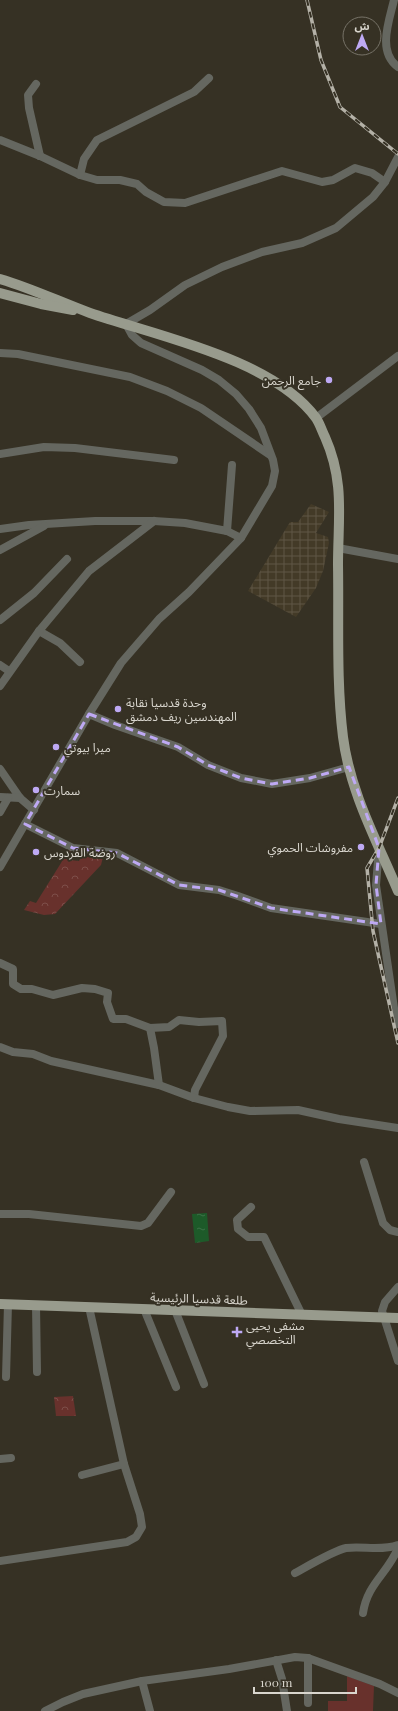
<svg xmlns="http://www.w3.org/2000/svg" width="398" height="1711" font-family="'Playfair Display','Noto Sans Arabic',serif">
<defs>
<pattern id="industrial-grid" width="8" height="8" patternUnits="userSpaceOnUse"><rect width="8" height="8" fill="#433a27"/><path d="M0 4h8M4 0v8" fill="none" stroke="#5e5645"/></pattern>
<pattern id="park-crowns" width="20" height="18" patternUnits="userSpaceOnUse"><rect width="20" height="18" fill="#68312c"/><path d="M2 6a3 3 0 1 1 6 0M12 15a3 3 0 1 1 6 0" fill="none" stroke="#7d4e49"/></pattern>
<pattern id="water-ripples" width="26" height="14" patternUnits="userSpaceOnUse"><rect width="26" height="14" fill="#1d5a29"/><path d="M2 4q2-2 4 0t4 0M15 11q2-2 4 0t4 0" fill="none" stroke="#3d7147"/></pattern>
</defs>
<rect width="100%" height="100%" fill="#363124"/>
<!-- industrial -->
<polygon fill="url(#industrial-grid)" points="311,504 329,512 316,533 328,537 329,543 323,571 316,588 296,617 248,591 290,522 298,522"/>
<!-- grass -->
<polygon fill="#68312c" points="347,1676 374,1686 373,1711 328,1711 328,1701 347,1701"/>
<!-- park -->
<g fill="url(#park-crowns)">
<polygon points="68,849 74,851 70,860 79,861 81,857 103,857 101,865 55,914 44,915 24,910 30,901 36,903 61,863"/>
<polygon points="73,1396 76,1416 56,1416 54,1397"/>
</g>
<!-- water -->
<polygon fill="url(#water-ripples)" points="207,1213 209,1241 195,1243 192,1214"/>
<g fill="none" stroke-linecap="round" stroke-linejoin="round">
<!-- minor -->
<g stroke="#656760" stroke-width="8">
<path d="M394,0c-5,21 -17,52 4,67"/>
<polyline points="36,84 28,95 29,108 40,156"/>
<polyline points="0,140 40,156 80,175 97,180 120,180 137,184 146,192 164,202 185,203 282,171 322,182 333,180 355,168 372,173 385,182"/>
<polyline points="80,175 84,159 97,140 194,92 209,78"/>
<polyline points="0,353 18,354 130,377 167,391 201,408 270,455"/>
<polyline points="316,418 398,356"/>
<polyline points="0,454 44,447 75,448 174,460"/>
<polyline points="0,529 29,525 95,521 154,521 185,523 227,531 241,538 189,592 159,619 121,663 89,714 0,867"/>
<polyline points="227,531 232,465"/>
<polyline points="241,538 272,486 275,471 273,460 261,428 249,409 236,394 219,380 202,370 141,343 132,335 126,324 150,310 185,285 222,267 262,252 302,243 336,228 373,197 385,182 398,157"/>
<polyline points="338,548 398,559"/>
<polyline points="0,550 44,526"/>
<polyline points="0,620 34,593 67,559"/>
<polyline points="39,631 60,643 80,662"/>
<polyline points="0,665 9,671"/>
<polyline points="0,686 39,631 89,571 154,521"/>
<polyline points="89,714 115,725 178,747 208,765 241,778 272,784 310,778 349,767"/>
<polyline points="0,769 20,798 34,810"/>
<polyline points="0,797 20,798"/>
<polyline points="0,812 8,798"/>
<polyline points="25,824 73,848 117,853 179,885 219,890 238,896 271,908 381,924"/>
<polyline points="379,848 376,885 395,1015 398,1024"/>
<polyline points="0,963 13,969 13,984 21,989 32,989 53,995 82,988 95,989 108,993 107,1002 113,1019 126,1019 150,1028 169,1027 179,1020 199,1022 222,1021 223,1036 195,1090 194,1098"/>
<polyline points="150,1028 154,1048 159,1085"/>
<polyline points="0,1047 13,1052 33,1054 51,1061 159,1085 194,1098 228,1107 250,1111 298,1110 339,1119 398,1128"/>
<polyline points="364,1162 383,1223 390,1230 398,1232"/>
<polyline points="251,1207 237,1220 238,1229 248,1237 264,1237 302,1315"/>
<polyline points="0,1214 29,1214 141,1226 148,1223 171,1192"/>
<polyline points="398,1287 385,1302 382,1311 398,1361"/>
<polyline points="36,1305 37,1372"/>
<polyline points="144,1309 176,1387"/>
<polyline points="175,1310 204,1384"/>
<polyline points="6,1377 8,1304"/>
<polyline points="0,1459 11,1458"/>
<polyline points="82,1475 124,1464"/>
<polyline points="0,1561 127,1542 136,1537 142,1527 140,1514 124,1464 89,1307"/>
<path d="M295,1573c11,-6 40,-23 51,-25 17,-2 36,3 52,-3"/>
<path d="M363,1613c4,-29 25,-40 35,-65"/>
<polyline points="308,1658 308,1703"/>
<polyline points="276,1660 282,1679 287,1711"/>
<polyline points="142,1681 150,1711"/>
<polyline points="45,1711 63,1702 83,1694 142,1681 229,1669 295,1657 308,1658 380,1684 398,1693"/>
</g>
<!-- major -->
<g stroke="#989b8d" stroke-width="10">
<path d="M0,279c31,9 60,23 90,34 67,23 183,46 226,105 4,6 6,13 9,19 20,45 13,81 13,128 1,57 -2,115 5,172 7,55 34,104 55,154"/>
<polyline points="0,293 41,304 73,310"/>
<polyline points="0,1304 398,1318"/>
</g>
<!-- rail casing -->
<g stroke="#b4b1a7" stroke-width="3.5">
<g id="rail">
<polyline points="307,0 321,60 340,107 398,154"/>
<polyline points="398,798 379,848 367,868 373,931 398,1043"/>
</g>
</g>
<!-- rail -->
<use href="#rail" stroke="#363124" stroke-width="2" stroke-dasharray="6" stroke-linecap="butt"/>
</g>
<!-- marked area -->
<path fill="none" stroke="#bea9f4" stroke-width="3" stroke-dasharray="8 5" stroke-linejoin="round" d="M89,714l89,33 30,18 33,13 31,6 38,-6 39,-11 30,81 -3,37 5,39 -110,-16 -52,-18 -40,-5 -62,-32 -44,-5 -48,-24z"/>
<!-- markers -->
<g fill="#bea9f4" stroke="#363124" stroke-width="1.5">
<circle cx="329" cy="380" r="4"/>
<circle cx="118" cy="709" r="4"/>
<circle cx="56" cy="747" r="4"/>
<circle cx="36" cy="790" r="4"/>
<circle cx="361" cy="847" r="4"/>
<circle cx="36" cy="852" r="4"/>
<path d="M235 1326h4v4h4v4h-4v4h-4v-4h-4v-4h4z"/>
</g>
<g text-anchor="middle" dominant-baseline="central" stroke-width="4" stroke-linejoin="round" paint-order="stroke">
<!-- poi labels -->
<g font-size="12" fill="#d9d6ce" stroke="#363124" text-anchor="start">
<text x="321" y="380" text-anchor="end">جامع الرحمن</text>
<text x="126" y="702">وحدة قدسيا نقابة<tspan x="126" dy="14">المهندسين ريف دمشق</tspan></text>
<text x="64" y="747">ميرا بيوتي</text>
<text x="44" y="790">سمارت</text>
<text x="353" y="847" text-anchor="end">مفروشات الحموي</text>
<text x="44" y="852">روضة الفردوس</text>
<text x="246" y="1325">مشفى يحيى<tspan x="246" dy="14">التخصصي</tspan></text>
</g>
<!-- street labels -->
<g font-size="12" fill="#d9d6ce" stroke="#363124">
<text transform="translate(199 1298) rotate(2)">طلعة قدسيا الرئيسية</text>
</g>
</g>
<!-- north arrow -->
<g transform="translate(362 36)"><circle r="19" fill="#363124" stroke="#777368"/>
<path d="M0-3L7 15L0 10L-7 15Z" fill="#bea9f4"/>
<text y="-6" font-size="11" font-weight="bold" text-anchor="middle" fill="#d9d6ce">ش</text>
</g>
<!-- scale -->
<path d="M254 1687v6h102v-6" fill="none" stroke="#d9d6ce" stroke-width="2"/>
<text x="260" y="1687" font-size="12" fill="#d9d6ce" stroke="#363124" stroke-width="3" paint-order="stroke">100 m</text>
</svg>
